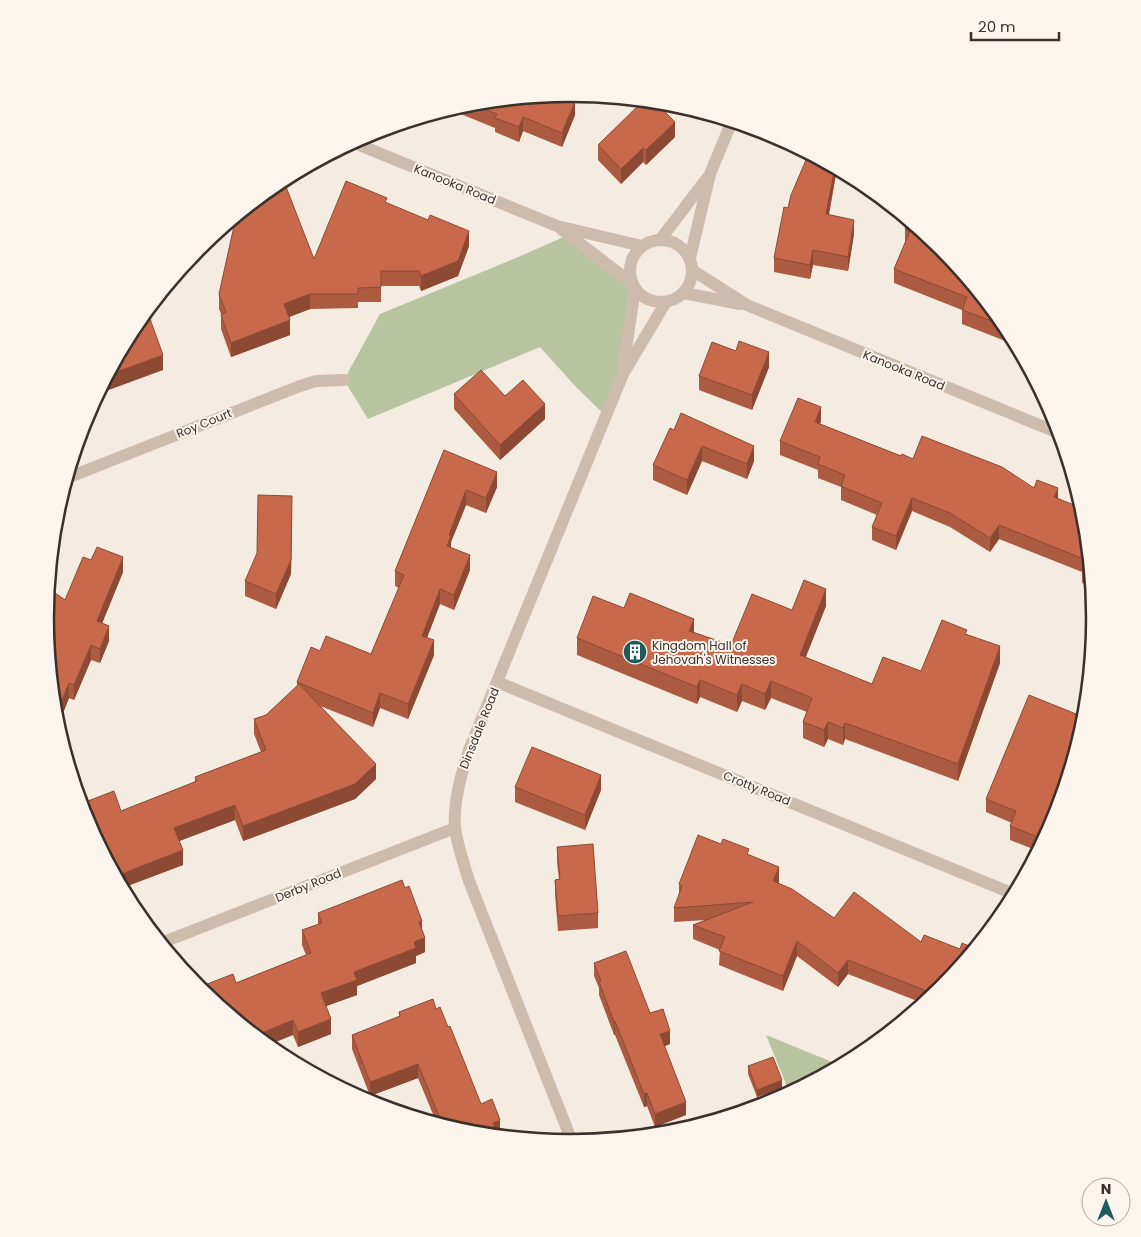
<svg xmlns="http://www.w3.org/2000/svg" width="1141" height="1237" font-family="Poppins,sans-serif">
<rect width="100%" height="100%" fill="#f4ebe1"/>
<!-- green -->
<g fill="#b8c4a0">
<polygon points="568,235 633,284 623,374 606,416 577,388 540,347 368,419 344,380 380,314 516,258"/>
<polygon points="766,1035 842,1066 771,1104 696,1127 789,1091"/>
</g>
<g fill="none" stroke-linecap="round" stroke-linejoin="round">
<!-- street -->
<g stroke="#cdbbac" stroke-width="12">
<polyline points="352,142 557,226 642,246"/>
<polyline points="561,229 633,284"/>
<circle cx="661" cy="271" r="31"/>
<polyline points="660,240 707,178"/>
<polyline points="690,258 710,174 732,121"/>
<polyline points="692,270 747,305 1061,434"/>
<polyline points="684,293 740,304"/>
<polyline points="623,369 635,288"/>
<polyline points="67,478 300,386 316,381 344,380"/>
<polyline points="497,682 1016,895"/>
<polyline points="161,943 455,828"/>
<path d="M573,1144l-104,-263c-5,-17 -12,-36 -14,-54 -2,-25 6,-53 14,-77l154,-376 43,-72"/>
</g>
</g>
<!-- wall -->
<g fill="#ac5a40">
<polygon points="468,103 575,115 562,147 523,131 519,142 495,132 495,128 451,110 449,113 443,111"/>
<polygon points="675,137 646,165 643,162 621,184 598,160 598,145"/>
<polygon points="809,153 863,182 870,188 836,174 829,215 854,234 848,271 813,265 810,279 774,272 774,258 788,208"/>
<polygon points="387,203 469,246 458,276 421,291 419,286 381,286 381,302 358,302 358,308 310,309 289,317 290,335 231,357 221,329 221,314 219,309 219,294 314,259"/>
<polygon points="909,220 1008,327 1018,346 962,324 962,310 894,283 894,269 905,243 905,229"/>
<polygon points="769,367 752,410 699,390 699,376"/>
<polygon points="454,394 505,396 545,419 500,460 454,409"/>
<polygon points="821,421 820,424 901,456 1034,488 1058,498 1086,516 1093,587 1082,583 1082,572 999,539 990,552 950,527 912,511 896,550 872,540 872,527 877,515 841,500 841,487 818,478 818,470 780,455 780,441"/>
<polygon points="674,430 754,461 747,479 702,461 687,495 653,480 653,465"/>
<polygon points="444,450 497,487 486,513 466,505 451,542 451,548 470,570 454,610 440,604 427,638 434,655 408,719 380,708 373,727 320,706 376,779 355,799 243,841 235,820 179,841 183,865 122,888 85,819 121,811 195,782 195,777 261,752 254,734 254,719 266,715 297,687 297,682 320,651 371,654 399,588 395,586 395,571"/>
<polygon points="292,510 291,574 276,609 245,596 245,581"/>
<polygon points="123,572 102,623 109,641 100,663 91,660 74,700 69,698 57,728 55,721 65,600"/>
<polygon points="826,606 805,658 872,684 921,671 967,634 1000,663 958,781 845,739 843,745 828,739 824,747 803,738 803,722 807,712 771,698 765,710 742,701 737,712 700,697 697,704 577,655 577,638 624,608 731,645 792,610"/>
<polygon points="1093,650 1090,676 1088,676 1088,662"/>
<polygon points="515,787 601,790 585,830 515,802"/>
<polygon points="986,799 1056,820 1048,835 1045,834 1038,851 1010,840 1010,826 1012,823 986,812"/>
<polygon points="557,847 598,913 598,928 558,931 555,894 555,880 559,879 557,862"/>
<polygon points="749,855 779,882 778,883 834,918 942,990 925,1004 848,974 838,987 797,956 783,991 719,965 720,950 693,939 693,925 705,920 674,922 674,908 679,895 679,884"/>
<polygon points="318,913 422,930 425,952 416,956 416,963 357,986 357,995 326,1006 331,1034 298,1047 293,1035 236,983 306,955 302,945 302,930 318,924"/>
<polygon points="594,963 650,1013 670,1044 664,1046 686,1115 655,1127 647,1106 644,1107 615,1035 614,1035 599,995 599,988 594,976"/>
<polygon points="436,1009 448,1027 481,1104 500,1134 468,1134 437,1124 418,1078 370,1096 352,1049 352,1035 399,1017 399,1012"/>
<polygon points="748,1066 782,1088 757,1097 748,1074"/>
</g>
<!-- shaded-wall -->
<g fill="#8c4a34">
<polygon points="575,101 575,115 562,147 562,133"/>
<polygon points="523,117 523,131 519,142 519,127"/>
<polygon points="675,122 675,137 646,165 646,150"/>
<polygon points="643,148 643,162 621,184 621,169"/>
<polygon points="835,167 836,167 836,174 826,229 826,214"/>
<polygon points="854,220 854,234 848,271 848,257"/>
<polygon points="469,231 469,246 458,276 421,291 421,276"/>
<polygon points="813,250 813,265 810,279 810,265"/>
<polygon points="310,294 310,309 284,319 284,304"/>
<polygon points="290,320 290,335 231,357 231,343"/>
<polygon points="769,352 769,367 752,410 752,395"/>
<polygon points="163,355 163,370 98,394 108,375"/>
<polygon points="545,404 545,419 500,460 500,445"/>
<polygon points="821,407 821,421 815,436 815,422"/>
<polygon points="702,446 702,461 687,495 687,480"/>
<polygon points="754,446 754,461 747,479 747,464"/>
<polygon points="497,472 497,487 486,513 486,498"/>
<polygon points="1058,488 1058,502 1054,497"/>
<polygon points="466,490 466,505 451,542 451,551 447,546 449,535"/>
<polygon points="912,498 912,511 896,550 896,536"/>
<polygon points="292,510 291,574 276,609 276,594"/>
<polygon points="999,525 999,539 990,552 990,538"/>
<polygon points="470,555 470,570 454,610 454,595"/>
<polygon points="123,557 123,572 97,636 97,621"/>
<polygon points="440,589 440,604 422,650 422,636"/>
<polygon points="826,589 826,606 800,672 800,655"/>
<polygon points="694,619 694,636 689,631"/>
<polygon points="109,626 109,641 100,663 100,649"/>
<polygon points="434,640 434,655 408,719 408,704"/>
<polygon points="91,645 91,660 74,700 74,685"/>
<polygon points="1000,646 1000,663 958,781 958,764"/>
<polygon points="700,680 700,697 697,704 697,687"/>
<polygon points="771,681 771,698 765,710 765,694"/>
<polygon points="69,683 69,698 57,728 55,718"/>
<polygon points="742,684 742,701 737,712 737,695"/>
<polygon points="380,693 380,708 373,727 373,713"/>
<polygon points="828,722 828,739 824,747 824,730"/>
<polygon points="845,723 845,739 843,745 843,728"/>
<polygon points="376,764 376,779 355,799 243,841 243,826"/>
<polygon points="601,775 601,790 585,830 585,815"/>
<polygon points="235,805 235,820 174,843 174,828"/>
<polygon points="1045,820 1045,834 1038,851 1038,837"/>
<polygon points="183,850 183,865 122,888 119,882 119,875"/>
<polygon points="779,867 779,882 773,895 773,881"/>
<polygon points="117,872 117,880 114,873"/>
<polygon points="422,921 422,936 419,922"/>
<polygon points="425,938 425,952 416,956 416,963 357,986 357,995 321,1008 321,993 354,972 414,942"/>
<polygon points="797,941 797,956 783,991 783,976"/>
<polygon points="848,960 848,974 838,987 838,973"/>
<polygon points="331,1019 331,1034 298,1047 298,1032"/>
<polygon points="293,1020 293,1035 266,1046 254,1036"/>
<polygon points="615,1021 615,1035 614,1035 614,1022"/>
<polygon points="670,1031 670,1044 660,1048 660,1034"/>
<polygon points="418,1064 418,1078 370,1096 370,1082"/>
<polygon points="782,1080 782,1088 757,1097 757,1090"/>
<polygon points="647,1093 647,1106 644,1107 644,1094"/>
<polygon points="686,1102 686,1115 655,1127 655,1114"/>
<polygon points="500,1120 500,1134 493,1136 493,1123"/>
</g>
<!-- building -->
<g fill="#c8694b" stroke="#8c4a34">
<polygon points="559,94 575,101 562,133 523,117 519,127 495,118 497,114 469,103"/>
<polygon points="644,100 654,101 675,122 646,150 643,148 621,169 598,145"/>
<polygon points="809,153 835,167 826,214 854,220 848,257 813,250 810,265 774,258 784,207 788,208 791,195"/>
<polygon points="283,179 314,259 346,181 387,198 385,202 428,220 430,215 469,231 458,261 421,276 419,271 381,271 381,287 358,288 358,294 310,294 284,304 290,320 231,343 221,315 226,312 219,294 236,217 279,181"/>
<polygon points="909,220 942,247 1008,327 962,310 967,297 894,269 910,231 905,229"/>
<polygon points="149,316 163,355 108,375 134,326 140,319"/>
<polygon points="739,341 769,352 752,395 699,376 712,342 736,351"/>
<polygon points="481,370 505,396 523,380 545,404 500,445 454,394"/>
<polygon points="798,398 821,407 815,422 901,456 902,454 913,459 922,436 1002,467 1034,488 1037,480 1058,488 1054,497 1084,509 1086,516 1091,572 1082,569 1086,560 999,525 990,538 950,513 912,498 896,536 872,527 882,503 841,486 845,475 818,464 820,457 780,441"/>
<polygon points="681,413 754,446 747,464 702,446 687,480 653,465 670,428 674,430"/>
<polygon points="444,450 497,472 486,498 466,490 449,535 451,536 447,546 470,555 454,595 440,589 422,636 434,640 408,704 380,693 373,713 297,682 311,647 320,651 326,636 371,654 404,575 395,571"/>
<polygon points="258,495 292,496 291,560 276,594 245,581 257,553"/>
<polygon points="97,547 123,557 97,621 109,626 100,649 91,645 74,685 69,683 55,718 45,618 48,588 65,600 83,557 91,560"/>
<polygon points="804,580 826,589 800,655 872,684 883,657 921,671 942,620 967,630 965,634 1000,646 958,764 845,723 843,728 828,722 824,730 803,722 812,698 771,681 765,694 742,684 737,695 700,680 697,687 577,638 593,596 624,608 630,593 694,619 689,631 731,645 752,594 792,610"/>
<polygon points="1093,650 1092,663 1088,662"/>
<polygon points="299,684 376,764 355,784 243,826 235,805 174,828 183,850 119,875 117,872 114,873 85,819 80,804 114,791 121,811 197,781 195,777 266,750 254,719 266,715"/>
<polygon points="1029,695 1086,718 1086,721 1056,820 1054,823 1045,820 1038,837 1010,826 1016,811 986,799"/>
<polygon points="532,747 601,775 585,815 515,787"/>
<polygon points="698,835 721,844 723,839 749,849 747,854 779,867 773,881 792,889 834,918 854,892 921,942 924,935 960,949 962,943 976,949 942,990 937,995 848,960 838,973 797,941 783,976 719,951 725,937 693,925 753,902 674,908 682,886 679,884"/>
<polygon points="593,844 598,913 558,916 555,880 560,879 557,847"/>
<polygon points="402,880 405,888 409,886 422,921 419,922 425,938 414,942 416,948 354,972 357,980 321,993 331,1019 298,1032 293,1020 254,1036 197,988 233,974 236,983 311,953 302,930 322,923 318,913"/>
<polygon points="626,951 650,1013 663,1009 670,1031 660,1034 686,1102 655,1114 647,1093 644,1094 615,1021 614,1022 599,982 601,981 594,963"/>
<polygon points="433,999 436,1009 440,1007 448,1027 450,1026 481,1104 492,1099 500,1120 493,1123 499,1137 468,1134 443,1126 418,1064 370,1082 352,1035 400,1016 399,1012"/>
<polygon points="773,1057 782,1080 757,1090 748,1066"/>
</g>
<!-- icons -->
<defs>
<g id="building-disc" transform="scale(1.25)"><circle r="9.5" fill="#1f5a5e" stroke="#fbf5ee"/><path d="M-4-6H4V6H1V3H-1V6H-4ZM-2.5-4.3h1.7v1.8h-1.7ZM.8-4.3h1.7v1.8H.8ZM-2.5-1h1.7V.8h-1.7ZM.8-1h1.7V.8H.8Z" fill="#fff"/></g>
</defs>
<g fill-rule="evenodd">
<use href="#building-disc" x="635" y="652"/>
</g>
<g text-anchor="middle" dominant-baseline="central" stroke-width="4" stroke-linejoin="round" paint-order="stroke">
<!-- street labels -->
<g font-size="12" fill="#3b302b" stroke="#fbf5ee">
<text transform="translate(455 184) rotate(22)">Kanooka Road</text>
<text transform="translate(904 370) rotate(22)">Kanooka Road</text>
<text transform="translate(204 423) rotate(-22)">Roy Court</text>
<text transform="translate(479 728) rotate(-68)">Dinsdale Road</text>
<text transform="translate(757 788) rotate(22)">Crotty Road</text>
<text transform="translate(308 885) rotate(-22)">Derby Road</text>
</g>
<!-- poi labels -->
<g font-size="12" fill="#3b302b" stroke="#fbf5ee" text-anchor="start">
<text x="652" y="645">Kingdom Hall of<tspan x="652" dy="14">Jehovah's Witnesses</tspan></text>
</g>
</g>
<!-- crop -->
<path d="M0 0H1141V1237H0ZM54 618a516 516 0 1 1 1032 0a516 516 0 1 1-1032 0Z" fill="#fbf5ee" fill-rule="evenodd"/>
<path fill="none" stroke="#3b302b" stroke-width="2.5" d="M54 618a516 516 0 1 1 1032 0a516 516 0 1 1-1032 0Z"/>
<!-- north arrow -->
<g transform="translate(1106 1202)"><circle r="24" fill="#fbf5ee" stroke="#aea6a0"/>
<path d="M0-4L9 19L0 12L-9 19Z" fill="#1f5a5e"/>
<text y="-8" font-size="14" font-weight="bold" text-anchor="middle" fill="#3b302b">N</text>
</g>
<!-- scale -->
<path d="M971 32v8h88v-8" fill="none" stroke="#3b302b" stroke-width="2.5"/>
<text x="978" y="32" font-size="15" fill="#3b302b" stroke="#fbf5ee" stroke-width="4" paint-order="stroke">20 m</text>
</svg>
